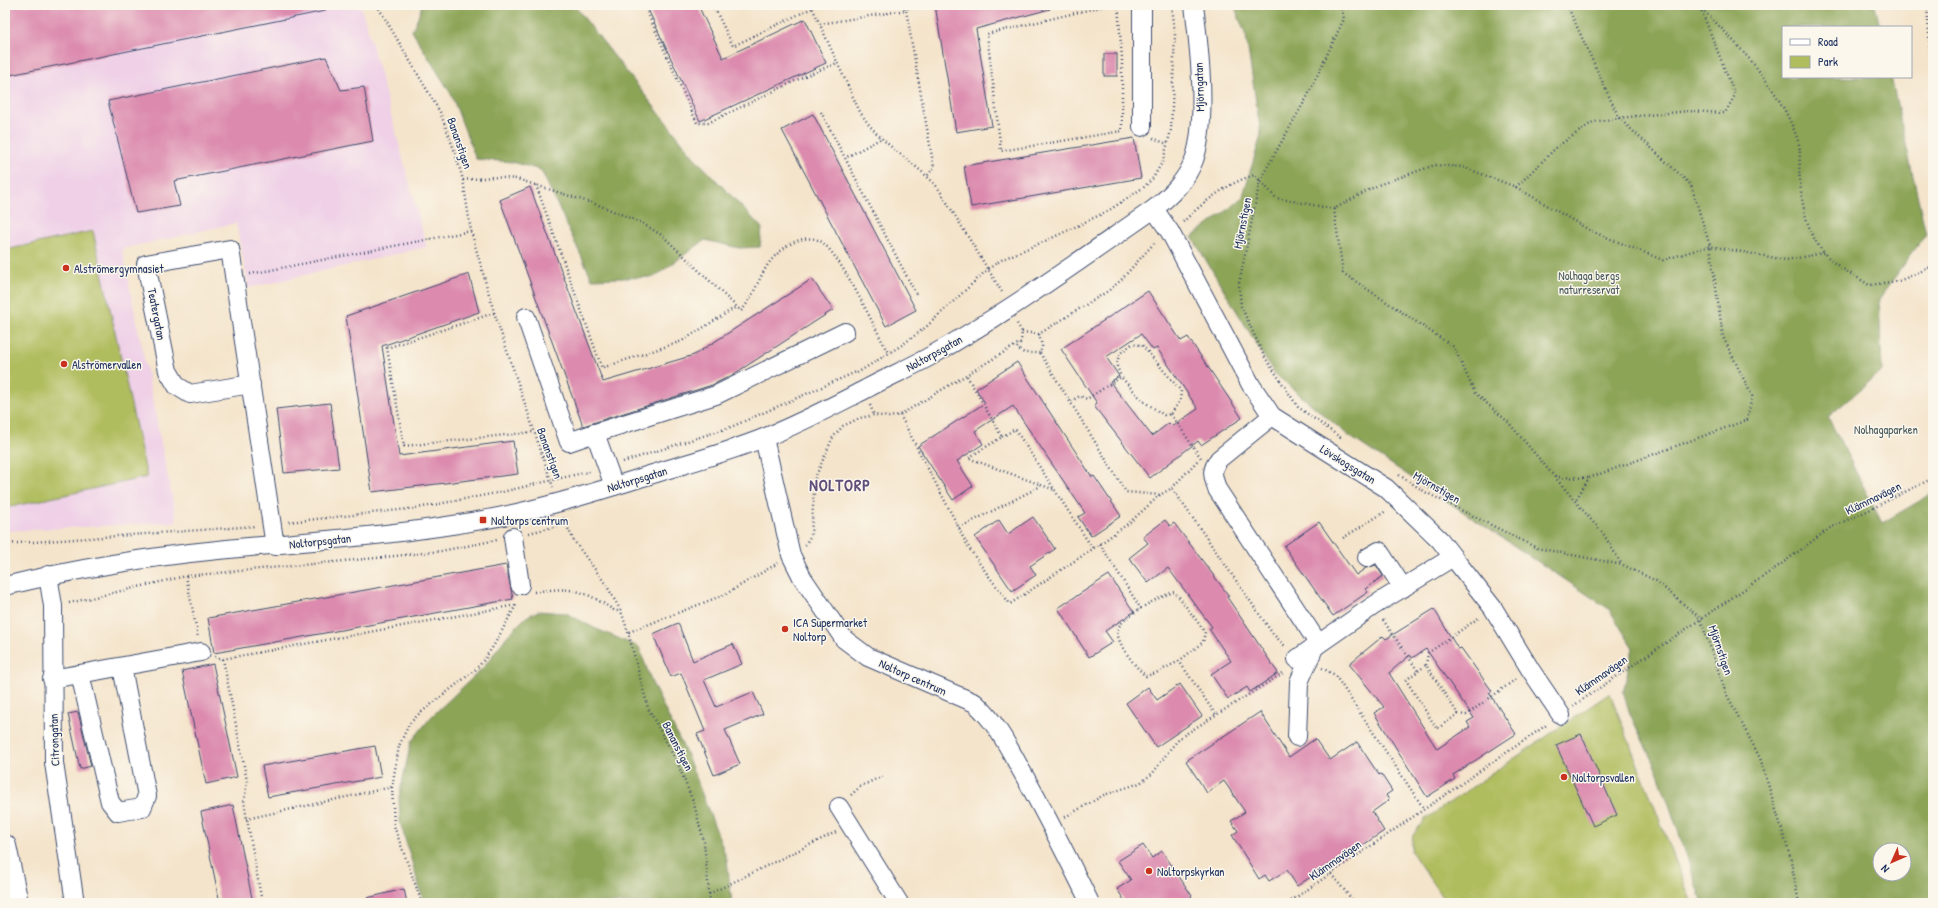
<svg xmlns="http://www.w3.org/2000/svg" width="1938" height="908" font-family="'Patrick Hand',sans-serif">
<rect width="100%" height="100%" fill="#fbf7ec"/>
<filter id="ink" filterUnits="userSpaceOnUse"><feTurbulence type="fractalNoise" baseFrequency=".025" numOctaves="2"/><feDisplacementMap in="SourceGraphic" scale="8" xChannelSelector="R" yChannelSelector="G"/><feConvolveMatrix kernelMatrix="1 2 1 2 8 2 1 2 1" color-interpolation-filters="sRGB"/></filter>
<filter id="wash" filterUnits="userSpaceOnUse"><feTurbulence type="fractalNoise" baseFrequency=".012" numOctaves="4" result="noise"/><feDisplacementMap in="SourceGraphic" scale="16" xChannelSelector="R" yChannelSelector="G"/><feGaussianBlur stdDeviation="0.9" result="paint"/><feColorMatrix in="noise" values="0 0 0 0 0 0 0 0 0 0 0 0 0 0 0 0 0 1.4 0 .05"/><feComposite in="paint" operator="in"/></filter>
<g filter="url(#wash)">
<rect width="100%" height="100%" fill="#f4e4cb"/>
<!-- built -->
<polygon fill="#efd0e7" points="5,5 360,5 366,23 427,247 249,288 236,223 122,249 177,522 5,531"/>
<!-- green -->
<g fill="#b0bd5f" stroke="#66765e">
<polygon points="93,231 147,477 5,508 5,250"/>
<polygon points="1610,693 1692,903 1446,903 1411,851 1413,835 1424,820"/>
</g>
<!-- forest -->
<g fill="#8ca456" stroke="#546a5a" fill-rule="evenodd">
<polygon points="421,5 574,5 693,156 762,228 760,247 739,248 705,240 654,277 592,279 541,170 512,162 476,159 451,94 412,31 421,9"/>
<path d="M1234,5h641l5,22h-97v50h108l35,157 -47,65 3,72 -54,46 54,106 51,-30v410h-230l-45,-130 -28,-59 -7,-22 10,-44 -24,-39 -260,-173 -75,-63 -82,-136 50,-38 19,-64 -15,-99zM1880,850h24v24h-24z"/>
<polygon points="538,611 566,613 594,628 639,647 652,683 686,753 720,840 727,860 732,903 424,903 400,822 399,797 411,742 431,717 484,667 507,636 526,617"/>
</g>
<g id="blocks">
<!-- building -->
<g fill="#dc8aae" fill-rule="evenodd">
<polygon points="5,5 325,5 325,11 5,76"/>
<polygon points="646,5 698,5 723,58 805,19 826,63 700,121"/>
<polygon points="935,5 1050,5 1050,9 976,29 992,126 956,132"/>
<rect x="1104" y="54" width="13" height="22"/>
<polygon points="326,57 341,90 364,87 373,141 174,181 180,206 136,213 108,101"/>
<polygon points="813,114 916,310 886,326 782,130"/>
<polygon points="1134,138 1141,178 971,207 964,166"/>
<polygon points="530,187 603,382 694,355 812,279 833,310 734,374 712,385 583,426 500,200"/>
<polygon points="469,274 479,312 382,346 399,456 513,441 518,474 372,492 346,316"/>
<path d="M1148,291l33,50 7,-4 54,81 -41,27 -3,-4 -48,37 -56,-72 3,-3 -36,-54zM1141,334l12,16 4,-2 41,61 -26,17 -3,-3 -17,13 -42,-54 9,-6 -13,-19z"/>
<polygon points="1017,362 1092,477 1094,476 1121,516 1091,536 1078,517 1085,513 1013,406 975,431 983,444 957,461 973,486 953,500 918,446 985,403 976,389"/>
<polygon points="330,403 339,468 284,473 276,409"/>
<polygon points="1033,517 1055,549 1030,566 1036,575 1012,591 975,537 999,520 1008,534"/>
<polygon points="1165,520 1170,526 1174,523 1229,596 1227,597 1278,673 1250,692 1247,687 1228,699 1211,674 1231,661 1209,629 1212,627 1168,568 1148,583 1129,558 1148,543 1143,537"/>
<polygon points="1319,522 1356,575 1366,568 1376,565 1383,576 1365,589 1368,592 1333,616 1284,546"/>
<polygon points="506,565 513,599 214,653 208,618"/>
<polygon points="1109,575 1134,612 1105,631 1113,642 1089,657 1058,608"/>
<path d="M1434,609l24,40 3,-1 31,43 -3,2 27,41 -63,41 2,4 -28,18 -53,-84 10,-6 -35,-43 34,-28 3,3zM1426,649l48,69 -7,4 3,5 -33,22 -48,-76 21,-18 2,3z"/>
<polygon points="678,623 693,661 733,644 742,664 704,680 716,707 753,692 763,714 725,730 740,764 714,775 697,734 705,731 681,673 671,677 653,634"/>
<polygon points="213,664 237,777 206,784 182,671"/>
<polygon points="1180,684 1202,716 1156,747 1126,703 1148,687 1157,700"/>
<polygon points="78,712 91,766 80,769 68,714"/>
<polygon points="1260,712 1289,757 1315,739 1330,760 1357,742 1379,775 1381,774 1392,791 1386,795 1389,800 1372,812 1384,831 1348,855 1347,853 1297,886 1287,870 1269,881 1265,875 1259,879 1232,835 1238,831 1231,821 1245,812 1224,781 1207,793 1186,761"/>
<polygon points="1581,734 1617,815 1593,826 1556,745"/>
<polygon points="375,746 381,777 268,797 262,766"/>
<polygon points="233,805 253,903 220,903 201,812"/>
<polygon points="1143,845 1152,858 1162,851 1192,896 1182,903 1126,903 1117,889 1131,880 1118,861"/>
<polygon points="404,889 407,903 368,903 367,898"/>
</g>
</g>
</g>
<g filter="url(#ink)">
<use href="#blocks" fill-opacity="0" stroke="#3c4a6e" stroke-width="1"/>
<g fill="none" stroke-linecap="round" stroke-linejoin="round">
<!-- minor casing -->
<g stroke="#3c4a6e" stroke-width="20">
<g id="minor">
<polyline points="1142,127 1142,5"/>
<polyline points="1154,209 1170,232 1251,385 1272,416 1386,488 1440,540 1453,557 1373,606 1297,659"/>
<polyline points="526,317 569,442 595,433"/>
<polyline points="251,384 190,394 177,386 168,371 146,264 230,249 275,546"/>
<path d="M1272,416l-53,43c-9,13 -6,16 -2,30l101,154"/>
<path d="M764,438l27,117 11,22 42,62 24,18 107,46c21,19 33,43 46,67 25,44 47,88 69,133"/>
<polyline points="614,486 595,433 716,395 845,332"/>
<polyline points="513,537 520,585"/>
<polyline points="1453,557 1493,608 1530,669 1561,715"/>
<polyline points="1367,558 1379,551 1403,588"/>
<polyline points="48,575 53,606 54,763 75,903"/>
<path d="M5,586c70,-17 142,-29 213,-36 88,-9 177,-14 264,-30 52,-9 104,-25 155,-41 43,-14 87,-25 129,-42 35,-14 67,-31 100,-48 20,-11 41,-20 61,-31 79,-44 153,-98 227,-149 17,-14 32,-28 40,-49 14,-39 5,-114 0,-155"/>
<polyline points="80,674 110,802 118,812 142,808 147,796 122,667"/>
<polyline points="52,679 201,652"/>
<polyline points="1297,737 1299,682 1314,648"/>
<polyline points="839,807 899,903"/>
</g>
</g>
<!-- major casing -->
<g stroke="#3c4a6e" stroke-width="24">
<polyline id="major" points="5,846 17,903"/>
</g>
<!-- path -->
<g stroke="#3c4a6e" stroke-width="2.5" stroke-dasharray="1 3" stroke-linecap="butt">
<polyline points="377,5 440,112 455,152 463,180 471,231 494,312 553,487"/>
<polyline points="644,5 697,123 708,123 805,76 837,63"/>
<polyline points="713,5 733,46 812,8"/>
<path d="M811,5l48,105c21,36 53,48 79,78l64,104"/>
<polyline points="911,5 906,10 934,168 927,176"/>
<polyline points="1109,5 987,34 1001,151 1122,131 1122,58 1118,5"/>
<polyline points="1341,5 1344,19 1307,97 1260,180 1239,284 1241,306 1264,356 1298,407 1341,438"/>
<polyline points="1567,5 1619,118 1691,185 1710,246 1723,337 1752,396 1747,420 1589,478 1575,501"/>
<polyline points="1927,5 1933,97"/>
<polyline points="820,24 906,10 904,5"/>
<polyline points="821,112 845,158"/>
<polyline points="1153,138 1167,144"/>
<polyline points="880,139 845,158 916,294"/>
<path d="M463,180l30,-3 24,2 84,27 39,16 23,14 78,75c15,-16 18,-39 34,-55 10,-10 27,-22 43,-16 19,6 59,92 70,113"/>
<polyline points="536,185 602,368 682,341 736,307"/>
<polyline points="1516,187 1591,231 1663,260 1710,246 1786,260 1824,253"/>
<polyline points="1334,209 1343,273 1454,347 1475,393 1508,422 1604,535 1622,565"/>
<path d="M1183,222c18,-18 47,-41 72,-47l21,23 58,11 44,-24 57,-20 28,2 53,20 42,-41 35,-24 26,-4 69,-7 37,2 10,-18 -35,-88c39,38 81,82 98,134 4,12 0,27 2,39 2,28 8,58 29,78 11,11 27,18 40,27l30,-4 32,-14 2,-7"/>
<polyline points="250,274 471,231"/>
<polyline points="494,313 387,348 404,446 533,432"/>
<polyline points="1022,332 1039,334 1108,291 1120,281 1156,241"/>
<polyline points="1020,344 1017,348 1024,353 1040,353 1042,346 1039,334"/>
<polyline points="1040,353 1126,492 1160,495 1172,488 1273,634 1286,647"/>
<polyline points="857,373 902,345 926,327 988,269 1003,259 1052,238 1108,211 1144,187 1153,178 1163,161 1171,130 1175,34 1172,5"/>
<polyline points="967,376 1002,437 968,458 1055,490"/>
<polyline points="1071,401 1080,396 1087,399 1121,377 1143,401 1164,415 1171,414 1180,401 1181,391 1142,345 1132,344 1119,354 1117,366 1121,377"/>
<polyline points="870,405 874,415"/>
<polyline points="1171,414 1201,458"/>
<path d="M900,415l59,113c8,22 36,56 51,76l90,-60 29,-21 31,-28"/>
<polyline points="1002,437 1015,429 1093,549"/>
<polyline points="623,462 731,427 856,372"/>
<polyline points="1399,475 1427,493 1537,548 1623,565 1656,581 1700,618 1726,693 1760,758 1790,856 1799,903"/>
<polyline points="1555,477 1588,478"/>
<polyline points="1172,488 1198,460"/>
<polyline points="563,518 574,541 605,583 621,611 628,632 648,708 678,764 694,804 704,842 710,903"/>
<polyline points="289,522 417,508 502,492 591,471"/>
<polyline points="959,528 1041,486"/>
<polyline points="529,533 565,524"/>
<polyline points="1343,538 1386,511"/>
<polyline points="5,544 256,526"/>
<polyline points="1100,544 1141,609"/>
<polyline points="805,545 811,535 815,478 833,437 843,426 860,418 874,415 889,417 900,415 1021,342 1022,332 1016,322"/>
<polyline points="186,576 198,637"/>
<path d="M534,592c38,-6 50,-2 81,19h6"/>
<polyline points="69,603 186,576 376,558 441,551 497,540"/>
<polyline points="1383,620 1418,671 1406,680 1437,729 1458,714 1426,665 1418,671"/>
<polyline points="629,632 726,594 778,563"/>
<polyline points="215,657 223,659 516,605"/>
<polyline points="223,659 247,781 244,802 261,897 264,903"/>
<path d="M1179,661l-23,12 -10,3c-9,-7 -32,-35 -28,-47 3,-12 44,-34 56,-37l5,5 26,35 -2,10 -24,19 37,54"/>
<polyline points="1426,665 1428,653 1480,617"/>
<polyline points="1322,668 1335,675 1424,809"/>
<polyline points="1573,706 1780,565 1830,528 1867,511 1933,478"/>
<polyline points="1458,714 1466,715 1516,679"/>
<polyline points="851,795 861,786 885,775"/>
<polyline points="1065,817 1104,795 1140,783 1153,773 1171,748 1181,737 1283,673"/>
<polyline points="246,819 392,787"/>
<polyline points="1331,874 1355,903"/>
<polyline points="709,894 836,832"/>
<polyline points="422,903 394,826 392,787 399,746 409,724 419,714 475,670 484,660 494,645 516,605"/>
<polyline points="1288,903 1548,724"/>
</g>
<!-- minor -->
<use href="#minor" stroke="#fff" stroke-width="18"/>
<!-- major -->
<use href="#major" stroke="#fff" stroke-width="22"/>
</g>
</g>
<!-- markers -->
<g fill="#c8321e" stroke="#fbf7ec" stroke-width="1.5">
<circle cx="66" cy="268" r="4"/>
<circle cx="64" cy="364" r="4"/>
<rect x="479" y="516" width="8" height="8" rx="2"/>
<circle cx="785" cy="629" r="4"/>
<circle cx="1564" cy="777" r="4"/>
<circle cx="1149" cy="871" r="4"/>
</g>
<g text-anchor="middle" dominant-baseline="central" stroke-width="3" stroke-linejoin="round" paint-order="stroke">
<!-- street labels -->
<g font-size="12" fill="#1b2f5e" stroke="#fbf7ec">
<text transform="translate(1199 87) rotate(-92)">Mjörngatan</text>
<text transform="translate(460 143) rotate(71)">Bananstigen</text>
<text transform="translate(1242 223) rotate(-79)">Mjörnstigen</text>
<text transform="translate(157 314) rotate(79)">Teatergatan</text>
<text transform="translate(934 353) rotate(-29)">Noltorpsgatan</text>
<text transform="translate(550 453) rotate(70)">Bananstigen</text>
<text transform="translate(1348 464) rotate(32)">Lövskogsgatan</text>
<text transform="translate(637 479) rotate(-17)">Noltorpsgatan</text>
<text transform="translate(1437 487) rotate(30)">Mjörnstigen</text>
<text transform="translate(1873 498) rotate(-26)">Klämmavägen</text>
<text transform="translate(320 541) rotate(-6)">Noltorpsgatan</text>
<text transform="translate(1721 650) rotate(71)">Mjörnstigen</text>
<text transform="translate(1601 675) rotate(-35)">Klämmavägen</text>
<text transform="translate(913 677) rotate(24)">Noltorp centrum</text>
<text transform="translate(54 740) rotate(-92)">Citrongatan</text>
<text transform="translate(678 746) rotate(63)">Bananstigen</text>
<text transform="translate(1335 860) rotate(-35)">Klämmavägen</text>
</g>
<!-- poi labels -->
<g font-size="12" fill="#1b2f5e" stroke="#fbf7ec" text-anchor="start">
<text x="74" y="268">Alströmergymnasiet</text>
<text x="72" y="364">Alströmervallen</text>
<text x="491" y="520">Noltorps centrum</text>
<text x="793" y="622">ICA Supermarket<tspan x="793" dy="14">Noltorp</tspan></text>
<text x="1572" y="777">Noltorpsvallen</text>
<text x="1157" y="871">Noltorpskyrkan</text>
</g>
<!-- park labels -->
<g font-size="12" fill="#485a5e" stroke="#fbf7ec">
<text x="1589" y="275">Nolhaga bergs<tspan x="1589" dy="14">naturreservat</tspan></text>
<text x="1886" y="429">Nolhagaparken</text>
</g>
<!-- district labels -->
<g font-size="16" font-weight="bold" letter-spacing="1" fill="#5f4f7a" stroke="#fbf7ec">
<text x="840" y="485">NOLTORP</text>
</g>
</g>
<!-- margin -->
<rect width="1938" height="908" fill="none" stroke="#fbf7ec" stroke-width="20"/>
<!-- legend -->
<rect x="1782" y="26" width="130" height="52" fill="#fbf7ec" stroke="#a1a7b3"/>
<rect x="1790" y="39" width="20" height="6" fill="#ffffff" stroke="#a1a7b3"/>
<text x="1818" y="46" font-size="12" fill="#1b2f5e">Road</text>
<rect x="1790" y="56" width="20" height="12" fill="#b0bd5f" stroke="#a1a7b3"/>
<text x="1818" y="66" font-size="12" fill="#1b2f5e">Park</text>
<!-- north arrow -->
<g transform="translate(1892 862) rotate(225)"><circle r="19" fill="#fbf7ec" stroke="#a1a7b3"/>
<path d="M0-3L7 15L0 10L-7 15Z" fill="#c8321e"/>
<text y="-6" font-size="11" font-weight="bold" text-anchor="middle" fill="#1b2f5e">N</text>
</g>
</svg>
